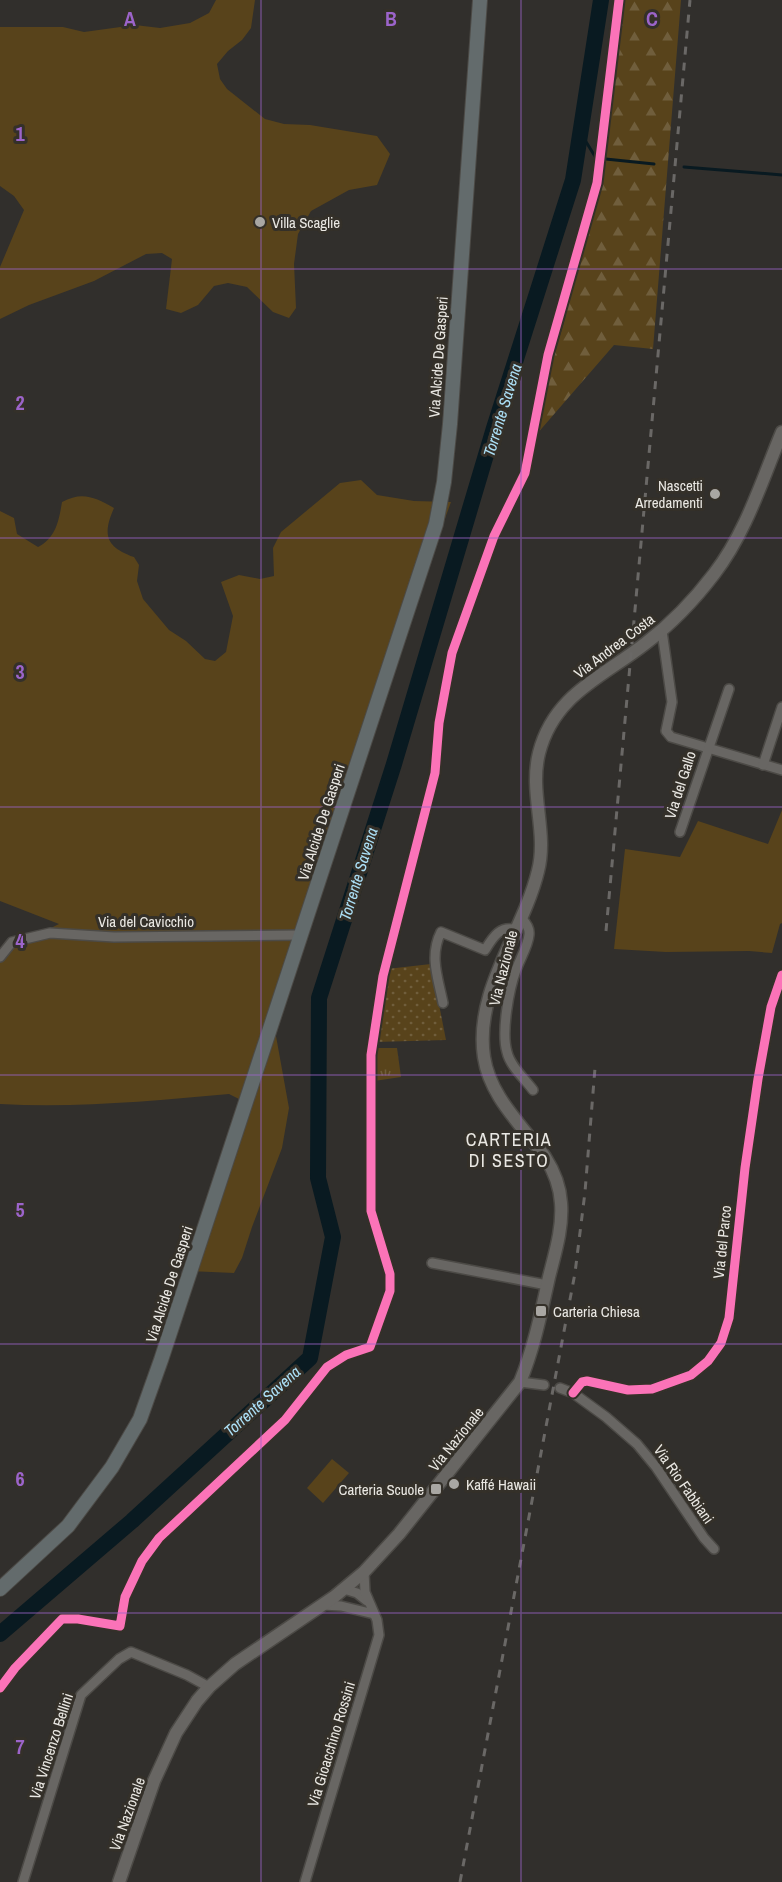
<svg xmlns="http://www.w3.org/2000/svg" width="782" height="1882" font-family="'Archivo Narrow',sans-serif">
<defs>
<pattern id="forest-firs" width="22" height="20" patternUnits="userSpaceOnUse" patternTransform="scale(1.5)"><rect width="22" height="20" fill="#58431b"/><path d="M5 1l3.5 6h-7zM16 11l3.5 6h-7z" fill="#705e3c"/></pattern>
<pattern id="park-tufts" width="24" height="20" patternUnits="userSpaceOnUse" patternTransform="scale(1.5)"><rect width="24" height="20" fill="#58431b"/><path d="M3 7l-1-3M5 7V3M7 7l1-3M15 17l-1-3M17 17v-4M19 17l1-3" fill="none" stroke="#705e3c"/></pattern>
<pattern id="garden-dots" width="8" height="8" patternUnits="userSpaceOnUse" patternTransform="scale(1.5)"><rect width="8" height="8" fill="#58431b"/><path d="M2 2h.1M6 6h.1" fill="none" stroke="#705e3c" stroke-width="1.8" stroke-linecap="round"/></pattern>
</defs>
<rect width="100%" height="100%" fill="#312f2c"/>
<!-- grass -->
<g fill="#58431b">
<polygon points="216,0 255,0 251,28 242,40 228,51 217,64 220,79 227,89 265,119 284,124 310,125 377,136 390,154 377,185 349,190 311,211 298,234 294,264 296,308 289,318 273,312 247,287 228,283 214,286 198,305 181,313 166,309 172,259 162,253 146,254 94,281 29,305 0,319 0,267 24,210 14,196 0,186 0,27 63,27 84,32 135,25 160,28 190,23 209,13"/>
<path d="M361,480l16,15 37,6 37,1 -60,166 -117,357 15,83 -7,40 -30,79 -10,31 -8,15 -45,-2 52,-171 -12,-6c-76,7 -152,14 -229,10v-151l59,-29 -59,-23v-390l14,7 3,16 21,13c18,-9 21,-27 24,-45 20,-11 33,-5 52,6 -12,27 -8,39 20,49l5,8 -2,16 6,18 26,31 17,11 19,18 10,2 11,-9 7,-36 -12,-34 18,-7 21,4 14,-3 -1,-28 8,-16 59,-49z"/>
<polygon points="782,810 782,923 780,924 772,953 749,951 666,952 614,949 625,849 680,857 698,821 768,844"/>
<polygon points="332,1459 349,1473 323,1503 307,1488"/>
</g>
<!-- forest -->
<polygon fill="url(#forest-firs)" points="621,0 681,0 653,349 614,345 536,435 549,373 565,319 575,258 597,195 603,160"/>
<!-- park -->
<polygon fill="url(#park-tufts)" points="376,1048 397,1048 401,1077 374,1081"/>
<!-- garden -->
<polygon fill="url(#garden-dots)" points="431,964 446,1040 375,1042 387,969"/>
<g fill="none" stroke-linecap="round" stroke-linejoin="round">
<!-- stream -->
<g stroke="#091a21" stroke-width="3">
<polyline points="580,132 596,158 654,164"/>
<polyline points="684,167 782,175"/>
</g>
<!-- river -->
<polyline stroke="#091a21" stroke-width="16" points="0,1634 132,1521 310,1358 333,1237 318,1178 319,998 394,764 494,428 573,180 601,0"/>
<!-- minor casing -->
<g stroke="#4c4a46" stroke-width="12">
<g id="minor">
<polyline points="662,631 672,702 666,731 671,737 782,770"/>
<polyline points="763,765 782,707"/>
<polyline points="680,832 729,689"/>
<path d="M522,919c4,4 8,9 7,16 -1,11 -9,24 -13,35 -7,19 -15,62 -9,82 3,14 18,27 26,38"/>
<polyline points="0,957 12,942 50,933 114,937 301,935"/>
<path d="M443,1003c-5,-25 -14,-47 -2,-71l44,18c8,-13 15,-25 32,-20"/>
<polyline points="432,1263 547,1285"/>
<polyline points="520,1382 544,1385"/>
<polyline points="560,1388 573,1393 606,1417 637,1444 656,1467 704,1538 714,1549"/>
<polyline points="573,1393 582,1382 587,1381 628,1390 652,1389 691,1375 708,1361 721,1343 729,1318 745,1168 758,1079 771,1007 782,975"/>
<polyline points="344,1589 357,1593 367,1601"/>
<polyline points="323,1605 341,1606 374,1614"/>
<polyline points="23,1882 81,1695 119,1659 131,1652 187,1675 209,1687"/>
<polyline points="305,1882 379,1635 377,1620 365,1592 364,1572"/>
</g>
</g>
<!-- secondary casing -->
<g stroke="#4c4a46" stroke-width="15">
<path id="secondary" d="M119,1882l35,-101 22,-48 21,-32 12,-14 26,-23 99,-67 30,-25 35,-38 121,-152c14,-34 21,-69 29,-105 6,-24 14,-49 12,-74 -1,-17 -7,-32 -16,-46 -23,-32 -55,-60 -61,-100 -10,-67 39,-124 54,-186 10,-39 -9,-78 1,-118 15,-59 64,-76 107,-110 25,-19 49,-44 68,-69 32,-41 48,-94 68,-142"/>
</g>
<!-- primary casing -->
<g stroke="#4c4a46" stroke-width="16">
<polyline id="primary" points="0,1589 68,1526 112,1467 140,1419 161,1360 436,524 444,482 450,424 480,0"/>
</g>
<!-- minor -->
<use href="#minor" stroke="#686663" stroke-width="9"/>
<!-- secondary -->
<use href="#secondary" stroke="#686663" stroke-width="12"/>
<!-- primary -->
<use href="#primary" stroke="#636b6c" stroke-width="14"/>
<!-- rail -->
<g stroke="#6a6866" stroke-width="3" stroke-dasharray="8 8" stroke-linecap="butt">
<polyline points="606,931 690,0"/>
<polyline points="460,1882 575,1273 585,1192 595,1068"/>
</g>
<!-- cycleway casing -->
<g stroke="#343029" stroke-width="13">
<g id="cycleway">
<polyline points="573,1393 582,1382 587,1381 628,1390 652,1389 691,1375 708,1361 721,1343 729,1318 745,1168 758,1079 771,1007 782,975"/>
<polyline points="0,1688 15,1668 62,1619 78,1619 120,1626 125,1597 142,1561 159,1538 285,1420 327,1367 346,1355 370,1347 390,1291 390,1274 371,1211 371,1055 383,976 435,773 439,723 452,653 494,536 525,473 548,355 597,183 619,0"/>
</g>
</g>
<!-- cycleway -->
<use href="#cycleway" stroke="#fb73b8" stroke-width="9"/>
</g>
<!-- grid -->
<path fill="none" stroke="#9c64ca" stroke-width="1.5" stroke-opacity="0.55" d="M261,0v1882M521,0v1882M0,269h782M0,538h782M0,807h782M0,1075h782M0,1344h782M0,1613h782"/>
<!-- markers -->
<g fill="#a9a7a3" stroke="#343029" stroke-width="2">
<circle cx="260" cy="222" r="6"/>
<circle cx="715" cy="494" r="6"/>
<rect x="535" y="1305" width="12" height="12" rx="3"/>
<circle cx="454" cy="1484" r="6"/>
<rect x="430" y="1483" width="12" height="12" rx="3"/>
</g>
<g text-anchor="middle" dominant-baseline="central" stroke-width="6" stroke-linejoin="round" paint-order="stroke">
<!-- poi labels -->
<g font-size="15" fill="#eae8e3" stroke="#343029" text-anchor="start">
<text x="272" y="222">Villa Scaglie</text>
<text x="703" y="485" text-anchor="end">Nascetti<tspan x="703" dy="17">Arredamenti</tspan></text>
<text x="553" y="1311">Carteria Chiesa</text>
<text x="466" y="1484">Kaffé Hawaii</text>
<text x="424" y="1489" text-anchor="end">Carteria Scuole</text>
</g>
<!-- street labels -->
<g font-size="15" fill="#eae8e3" stroke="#343029">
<text transform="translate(438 357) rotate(-86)">Via Alcide De Gasperi</text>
<text transform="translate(614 646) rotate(-37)">Via Andrea Costa</text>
<text transform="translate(680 785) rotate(-72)">Via del Gallo</text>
<text transform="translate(321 822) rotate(-72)">Via Alcide De Gasperi</text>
<text x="146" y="921">Via del Cavicchio</text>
<text transform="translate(503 968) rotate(-76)">Via Nazionale</text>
<text transform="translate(722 1242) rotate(-84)">Via del Parco</text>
<text transform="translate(169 1284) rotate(-72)">Via Alcide De Gasperi</text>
<text transform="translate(456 1439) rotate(-51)">Via Nazionale</text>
<text transform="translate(684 1484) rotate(55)">Via Rio Fabbiani</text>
<text transform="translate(331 1744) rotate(-73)">Via Gioacchino Rossini</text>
<text transform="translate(51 1746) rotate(-72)">Via Vincenzo Bellini</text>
<text transform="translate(127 1814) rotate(-70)">Via Nazionale</text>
</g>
<!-- water labels -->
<g font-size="16" font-style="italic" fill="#ace0f7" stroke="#343029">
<text transform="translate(502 410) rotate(-73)">Torrente Savena</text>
<text transform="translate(358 874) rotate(-73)">Torrente Savena</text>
<text transform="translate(262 1401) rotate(-42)">Torrente Savena</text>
</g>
<!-- quarter labels -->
<g font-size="18" letter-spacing="1.5" fill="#eae8e3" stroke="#343029">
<text x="509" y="1139">CARTERIA<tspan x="509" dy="21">DI SESTO</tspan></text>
</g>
</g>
<g font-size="20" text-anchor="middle" font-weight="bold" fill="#9c64ca" stroke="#343029" stroke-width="6" stroke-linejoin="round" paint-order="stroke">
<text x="130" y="26">A</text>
<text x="391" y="26">B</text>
<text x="652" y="26">C</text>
<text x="20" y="141">1</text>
<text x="20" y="410">2</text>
<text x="20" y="679">3</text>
<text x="20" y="948">4</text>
<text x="20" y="1217">5</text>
<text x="20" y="1486">6</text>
<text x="20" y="1754">7</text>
</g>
</svg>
